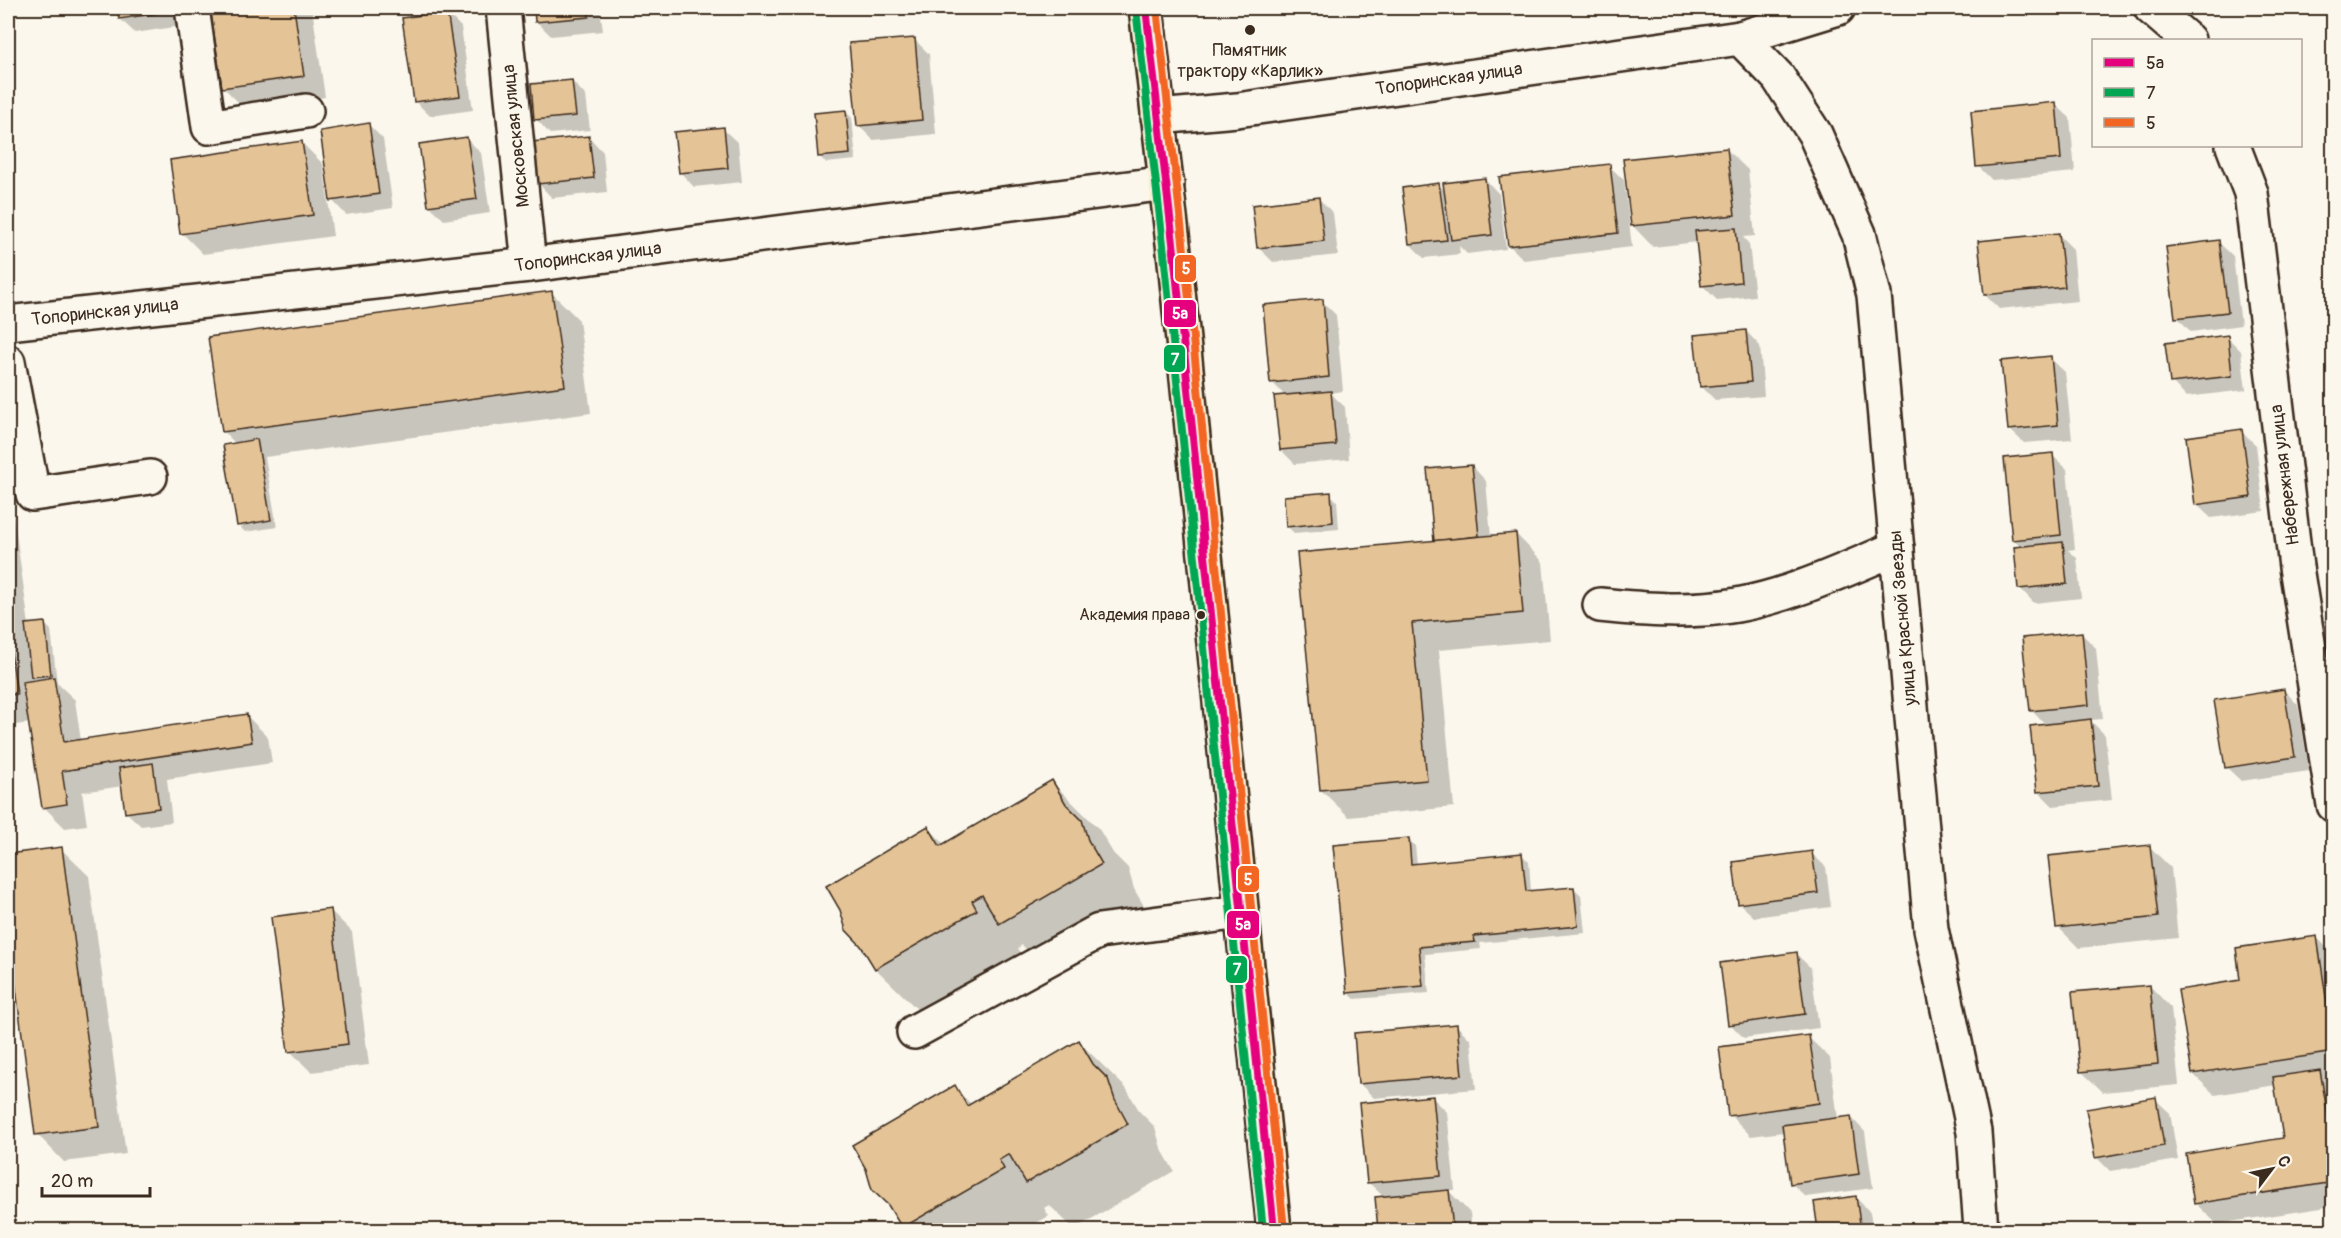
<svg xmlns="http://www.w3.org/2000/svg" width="2341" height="1238" font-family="Pangolin,sans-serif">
<rect width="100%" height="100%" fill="#fbf7ec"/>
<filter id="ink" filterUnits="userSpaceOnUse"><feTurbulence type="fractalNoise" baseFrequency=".0167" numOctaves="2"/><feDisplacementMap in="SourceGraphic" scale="12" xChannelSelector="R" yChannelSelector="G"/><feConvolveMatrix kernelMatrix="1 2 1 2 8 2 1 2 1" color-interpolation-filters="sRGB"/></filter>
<g filter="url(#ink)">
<!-- shadow -->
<g fill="#0003">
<polygon points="119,8 192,8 194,24 135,33 120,19"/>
<polygon points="211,8 312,8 325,97 245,109 223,87"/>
<polygon points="535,8 600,8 603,31 551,36 537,22"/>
<polygon points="447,13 461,27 473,110 430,116 416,102"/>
<polygon points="914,39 929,54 936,134 873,140 858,125"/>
<polygon points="572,81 586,96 590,130 550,134 536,119"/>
<polygon points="2055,104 2070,118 2075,172 1992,180 1978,166"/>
<polygon points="845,111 852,118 856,160 826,163 819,156"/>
<polygon points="369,125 383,139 393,208 346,215 332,200"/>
<polygon points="723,129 738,143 742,182 694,187 680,172"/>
<polygon points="589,137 603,152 607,192 552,198 538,183"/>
<polygon points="467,139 481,153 490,213 444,220 429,205"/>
<polygon points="302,143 323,164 333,236 203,254 182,233"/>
<polygon points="1726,149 1748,170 1755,236 1743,237 1749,244 1755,296 1717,300 1702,285 1698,242 1653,247 1632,225"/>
<polygon points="1609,166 1624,180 1632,247 1524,260 1509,245"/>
<polygon points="1485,179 1499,194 1506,249 1467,254 1459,246 1460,254 1424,258 1410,244 1439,185 1446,192"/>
<polygon points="1319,199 1333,213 1338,255 1273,262 1258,247"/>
<polygon points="2058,234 2073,249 2078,301 1999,309 1985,295"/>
<polygon points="2218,242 2233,256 2241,325 2191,332 2177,317"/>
<polygon points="551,292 579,320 591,413 265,457 277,527 245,532 238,525 236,444 223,431"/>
<polygon points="1322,301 1336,315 1343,391 1330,393 1345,407 1349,459 1295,464 1281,450 1286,397 1272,382"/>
<polygon points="1746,331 1760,346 1764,396 1715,400 1701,386"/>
<polygon points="2227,337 2241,351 2246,390 2186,397 2172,382"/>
<polygon points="2050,358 2065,372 2072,439 2024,443 2009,429"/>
<polygon points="2241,431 2256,445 2264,511 2211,518 2196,504"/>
<polygon points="2052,455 2067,469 2075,549 2068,550 2077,558 2081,598 2034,603 2020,588 2022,548 2014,539"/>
<polygon points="1472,466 1486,481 1491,537 1516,534 1543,562 1550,640 1439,650 1454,807 1349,817 1321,790"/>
<polygon points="8,477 29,625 44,623 51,630 57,683 75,700 81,741 246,715 268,737 272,763 167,779 172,822 141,826 126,812 123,786 82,792 87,825 65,828 44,807 30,723 8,726"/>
<polygon points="1330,494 1337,501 1339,529 1294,533 1287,526"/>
<polygon points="2082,634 2096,648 2103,719 2090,720 2105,735 2112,800 2053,806 2039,792 2046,725 2031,710"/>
<polygon points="2284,690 2298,705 2309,771 2241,781 2226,767"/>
<polygon points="1052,782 1099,829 1113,853 1128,868 1134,889 1147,911 1047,970 1022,945 1018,948 1023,957 923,1015 876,969 862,945 928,827 945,845"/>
<polygon points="1408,839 1415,846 1417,865 1522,855 1529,862 1531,892 1574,888 1581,895 1585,933 1480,943 1481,949 1425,954 1429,993 1355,999 1348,993"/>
<polygon points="2149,846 2171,868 2178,938 2079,948 2058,927"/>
<polygon points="61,849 89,876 126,1154 64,1162 37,1134 8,915 8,856"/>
<polygon points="1811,853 1826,867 1831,907 1754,917 1739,903"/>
<polygon points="331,911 352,932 369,1065 311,1072 290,1051"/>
<polygon points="2316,937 2334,954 2334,1076 2326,1077 2334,1085 2334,1206 2217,1224 2195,1203 2284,1140 2276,1085 2215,1095 2193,1074 2242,981"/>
<polygon points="1796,954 1811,968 1819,1028 1744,1038 1730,1024"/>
<polygon points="2150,986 2171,1008 2179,1085 2103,1092 2081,1071"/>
<polygon points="1457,1026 1471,1040 1476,1089 1374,1098 1360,1084"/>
<polygon points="1808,1037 1830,1058 1838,1119 1851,1117 1865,1132 1873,1188 1806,1197 1791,1183 1784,1132 1751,1136 1730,1115"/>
<polygon points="1079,1042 1126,1088 1140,1112 1155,1127 1161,1148 1174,1171 1074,1229 1049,1205 1044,1208 1049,1216 1024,1230 906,1230 889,1204 954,1087 972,1105"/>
<polygon points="1433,1098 1447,1112 1455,1190 1448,1190 1470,1213 1472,1230 1380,1230 1377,1198 1384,1197 1368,1182"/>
<polygon points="2155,1099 2170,1113 2178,1160 2110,1171 2096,1157"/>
<polygon points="1856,1198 1870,1212 1873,1230 1820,1230 1816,1204"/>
</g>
<!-- building -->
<g fill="#e4c396" stroke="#3b2a1e" stroke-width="1.5">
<polygon points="117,8 180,8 181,10 119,19"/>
<polygon points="210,8 294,8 304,76 222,88"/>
<polygon points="534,8 588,8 589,17 535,22"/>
<polygon points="447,11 460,96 414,102 402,18"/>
<polygon points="915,38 922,120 857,126 849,43"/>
<polygon points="572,80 576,116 534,120 531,84"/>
<polygon points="2056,102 2061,159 1976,167 1971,111"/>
<polygon points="846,110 850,154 818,157 814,113"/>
<polygon points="369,123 379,194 330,201 320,131"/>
<polygon points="724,127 728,168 679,173 674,132"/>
<polygon points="589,136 594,178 537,184 532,142"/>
<polygon points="467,137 477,199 428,206 419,144"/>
<polygon points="302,141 313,215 180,234 170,160"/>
<polygon points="1727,148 1735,215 1631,226 1623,159"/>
<polygon points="1610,164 1618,233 1508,246 1499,177"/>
<polygon points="1485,178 1492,235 1451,240 1443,183"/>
<polygon points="1439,183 1447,240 1409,244 1402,188"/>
<polygon points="1319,197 1324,241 1257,248 1252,205"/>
<polygon points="1736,228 1741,282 1701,286 1695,231"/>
<polygon points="2059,233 2065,287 1984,295 1978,241"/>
<polygon points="2219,240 2228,312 2175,318 2166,247"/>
<polygon points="552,291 565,386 222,432 208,337"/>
<polygon points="1323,299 1329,377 1270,383 1263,305"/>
<polygon points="1746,330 1751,382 1700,387 1694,335"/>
<polygon points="2228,335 2232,376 2170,383 2165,343"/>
<polygon points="2051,356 2058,425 2008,430 2001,361"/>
<polygon points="1331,391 1336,445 1280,450 1274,396"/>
<polygon points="2242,429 2251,497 2195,505 2186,437"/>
<polygon points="257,439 271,520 237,526 223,445"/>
<polygon points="2053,453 2061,535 2012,540 2004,458"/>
<polygon points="1472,465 1479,536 1434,541 1427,469"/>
<polygon points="1331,492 1333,522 1286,527 1284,496"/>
<polygon points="1516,533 1523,613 1412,623 1427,780 1320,790 1297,553"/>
<polygon points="2063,542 2067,584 2018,589 2014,547"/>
<polygon points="45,622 51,675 31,677 25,624"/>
<polygon points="8,632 17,694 8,695"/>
<polygon points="2082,632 2089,705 2030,711 2022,638"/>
<polygon points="54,677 64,742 247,714 252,742 62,771 67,804 42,808 22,682"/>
<polygon points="2284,689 2295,757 2225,768 2214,700"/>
<polygon points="2091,719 2098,786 2037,792 2030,726"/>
<polygon points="153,763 159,808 125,813 119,768"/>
<polygon points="1052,780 1066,804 1082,820 1088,840 1102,864 999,924 982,895 972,901 977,910 875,969 861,946 846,930 840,910 826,886 928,826 940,846"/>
<polygon points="1409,838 1411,864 1522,853 1526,891 1574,887 1578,926 1474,936 1475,942 1419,947 1423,986 1347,993 1333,845"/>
<polygon points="2150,845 2158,917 2056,928 2048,856"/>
<polygon points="62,847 99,1127 35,1135 8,927 8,854"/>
<polygon points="1812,851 1818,893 1738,904 1733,862"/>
<polygon points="331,909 348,1044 288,1052 271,917"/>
<polygon points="2317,936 2334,1052 2192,1074 2178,990 2240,980 2236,948"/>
<polygon points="1797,952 1805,1014 1728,1025 1720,963"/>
<polygon points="2150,985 2158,1064 2080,1072 2072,992"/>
<polygon points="1457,1024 1462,1075 1358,1084 1354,1033"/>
<polygon points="1809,1035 1819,1103 1728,1116 1719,1047"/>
<polygon points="1079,1040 1093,1064 1108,1079 1115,1100 1128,1124 1026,1183 1009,1154 999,1160 1004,1169 902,1228 888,1205 872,1190 866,1169 852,1145 955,1085 967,1106"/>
<polygon points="2320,1070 2334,1151 2334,1182 2194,1204 2186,1154 2283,1138 2273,1077"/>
<polygon points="1433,1096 1441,1176 1367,1183 1359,1103"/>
<polygon points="2156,1097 2164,1146 2095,1158 2086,1109"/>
<polygon points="1851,1116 1859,1174 1790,1184 1782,1125"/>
<polygon points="1449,1190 1453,1230 1378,1230 1375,1197"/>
<polygon points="1856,1196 1861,1230 1818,1230 1814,1202"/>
</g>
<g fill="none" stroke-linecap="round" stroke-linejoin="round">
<!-- minor casing -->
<g stroke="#3b2a1e" stroke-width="38">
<g id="minor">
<polyline points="192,8 209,127 306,111"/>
<polyline points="503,8 529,265"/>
<polyline points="2151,8 2188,40"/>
<polyline points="1740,38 1778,77 1815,134 1859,234 1874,295 1931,929 1974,1132 1981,1230"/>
<polyline points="1158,117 1237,110 1740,38 1838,8"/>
<polyline points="2233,146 2251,193 2296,567 2334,805"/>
<polyline points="8,323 529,265 1167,183"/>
<polyline points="8,362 33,494 150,477"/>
<path d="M1600,605c47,5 91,8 137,0 56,-10 109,-36 160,-57"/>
<polyline points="914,1032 1099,931 1241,912"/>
</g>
</g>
<!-- major casing -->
<g stroke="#3b2a1e" stroke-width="38">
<polyline id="major" points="1146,8 1174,252 1274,1230"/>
</g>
<!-- minor -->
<use href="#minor" stroke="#fbf7ec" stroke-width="33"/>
<!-- major -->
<use href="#major" stroke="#ffdf80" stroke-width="33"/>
<!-- bus-1 casing -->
<g stroke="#fbf7ec" stroke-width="12">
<polyline id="bus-1" points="1146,8 1174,252 1274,1230"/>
</g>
<!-- bus-2 casing -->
<g stroke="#fbf7ec" stroke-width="12">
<polyline id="bus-2" points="1136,9 1164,253 1263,1230"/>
</g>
<!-- bus-3 casing -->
<g stroke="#fbf7ec" stroke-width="12">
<polyline id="bus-3" points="1157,8 1184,251 1284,1229"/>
</g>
<!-- bus-1 -->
<use href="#bus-1" stroke="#e5007d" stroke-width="8"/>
<!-- bus-2 -->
<use href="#bus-2" stroke="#00a651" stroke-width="8"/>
<!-- bus-3 -->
<use href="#bus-3" stroke="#f26522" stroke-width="8"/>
</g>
</g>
<!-- markers -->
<g fill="#3b2a1e" stroke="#fbf7ec" stroke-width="2">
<circle cx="1250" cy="30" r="6"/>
<circle cx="1201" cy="615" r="5"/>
</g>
<g text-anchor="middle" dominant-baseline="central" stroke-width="4.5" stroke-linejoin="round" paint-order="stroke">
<!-- bus labels -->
<g font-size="16" fill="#3b2a1e" stroke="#fbf7ec" text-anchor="end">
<text x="1190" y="615">Академия права</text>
</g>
<!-- poi labels -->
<g font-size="18" fill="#3b2a1e" stroke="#fbf7ec">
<text x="1250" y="50">Памятник<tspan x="1250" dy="21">трактору «Карлик»</tspan></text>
</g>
<!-- street labels -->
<g font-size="18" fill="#3b2a1e" stroke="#fbf7ec">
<text transform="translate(1449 79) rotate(-8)">Топоринская улица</text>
<text transform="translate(516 136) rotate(-96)">Московская улица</text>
<text transform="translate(588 257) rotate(-7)">Топоринская улица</text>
<text transform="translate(105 312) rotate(-6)">Топоринская улица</text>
<text transform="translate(2285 475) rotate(-97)">Набережная улица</text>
<text transform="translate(1903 618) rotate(-95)">улица Красной Звезды</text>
</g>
</g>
<g stroke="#fbf7ec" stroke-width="2">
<rect x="1174" y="254" width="23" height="29" rx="6" fill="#f26522"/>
<rect x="1163" y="299" width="34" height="29" rx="6" fill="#e5007d"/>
<rect x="1163" y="344" width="23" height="29" rx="6" fill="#00a651"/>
<rect x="1237" y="865" width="23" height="28" rx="6" fill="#f26522"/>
<rect x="1226" y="910" width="34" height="29" rx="6" fill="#e5007d"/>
<rect x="1225" y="955" width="23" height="29" rx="6" fill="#00a651"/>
</g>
<g font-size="16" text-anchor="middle" font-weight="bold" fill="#fff">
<text x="1186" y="274">5</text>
<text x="1180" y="319">5а</text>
<text x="1175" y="365">7</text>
<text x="1248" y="885">5</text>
<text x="1243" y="930">5а</text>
<text x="1237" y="975">7</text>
</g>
<!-- margin -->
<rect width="2341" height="1238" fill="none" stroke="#fbf7ec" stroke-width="30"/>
<rect x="15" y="15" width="2311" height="1208" fill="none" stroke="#3b2a1e" stroke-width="2" filter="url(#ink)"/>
<!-- legend -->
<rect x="2092" y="39" width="210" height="108" fill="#fbf7ec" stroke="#aea59a" stroke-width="1.5"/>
<rect x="2104" y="58" width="30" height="9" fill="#e5007d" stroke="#aea59a" stroke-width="1.5"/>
<text x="2146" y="69" font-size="18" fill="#3b2a1e">5а</text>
<rect x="2104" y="88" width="30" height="9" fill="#00a651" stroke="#aea59a" stroke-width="1.5"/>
<text x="2146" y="99" font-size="18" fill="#3b2a1e">7</text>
<rect x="2104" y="118" width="30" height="9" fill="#f26522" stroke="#aea59a" stroke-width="1.5"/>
<text x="2146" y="129" font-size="18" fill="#3b2a1e">5</text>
<!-- north arrow -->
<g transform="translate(2272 1169) rotate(58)" stroke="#fbf7ec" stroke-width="4.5" paint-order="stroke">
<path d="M0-4.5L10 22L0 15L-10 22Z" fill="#3b2a1e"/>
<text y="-9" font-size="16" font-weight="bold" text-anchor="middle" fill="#3b2a1e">С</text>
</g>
<!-- scale -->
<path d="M42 1187v9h108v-9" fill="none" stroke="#3b2a1e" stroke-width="3"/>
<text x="51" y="1187" font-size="18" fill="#3b2a1e" stroke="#fbf7ec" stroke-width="4.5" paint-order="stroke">20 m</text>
</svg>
